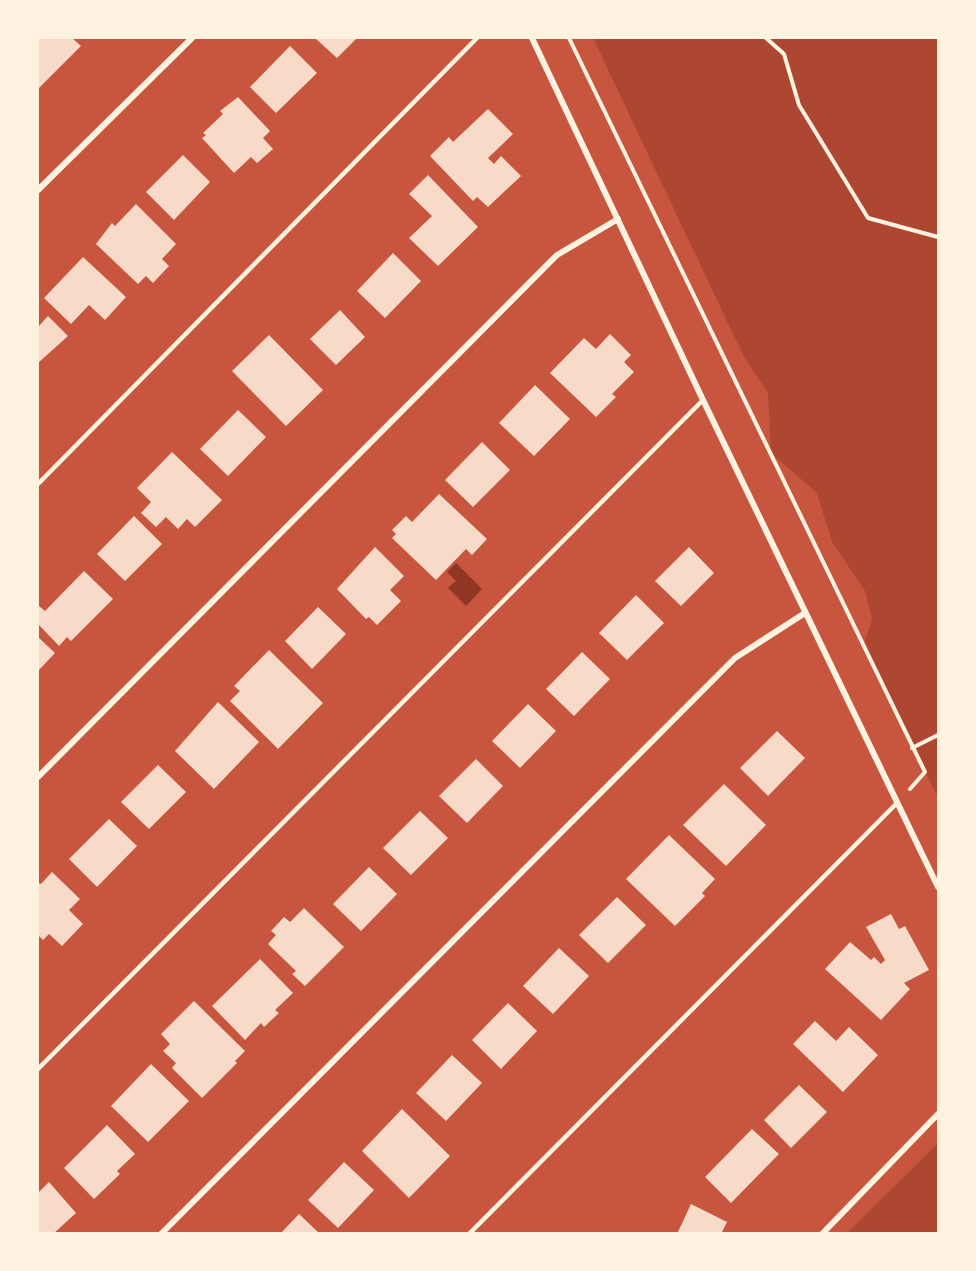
<svg xmlns="http://www.w3.org/2000/svg" width="976" height="1271" font-family="Quicksand,sans-serif">
<rect width="100%" height="100%" fill="#c8553d"/>
<!-- green -->
<g fill="#ae4732">
<polygon points="593,38 938,38 938,798 864,644 872,619 865,591 832,542 817,493 771,453 768,393 744,357"/>
<polygon points="938,1143 938,1233 847,1233"/>
</g>
<!-- water -->
<polygon fill="#8f3625" points="456,563 482,589 466,606 448,588 456,581 447,572"/>
<!-- building -->
<g fill="#f7dbc8">
<polygon points="38,38 72,38 81,46 39,88"/>
<polygon points="315,38 357,38 337,58"/>
<polygon points="290,46 317,73 276,113 250,87"/>
<polygon points="238,97 270,131 263,138 273,149 257,163 251,157 234,173 202,138 206,135 203,133 223,114 220,111"/>
<polygon points="488,109 513,134 488,158 494,164 501,156 521,176 488,207 477,197 473,201 430,156 449,137 453,142"/>
<polygon points="183,155 210,182 174,220 146,192"/>
<polygon points="428,175 478,227 438,266 409,238 432,216 409,194"/>
<polygon points="136,204 176,244 162,259 169,266 153,283 146,276 138,284 96,244 112,223 115,226"/>
<polygon points="393,253 421,281 385,318 357,291"/>
<polygon points="83,257 126,297 105,320 89,305 71,324 44,298"/>
<polygon points="340,310 365,337 336,365 310,339"/>
<polygon points="48,316 68,336 38,363 38,327"/>
<polygon points="610,334 631,355 624,362 634,372 612,394 616,397 596,417 550,373 584,338 596,349"/>
<polygon points="269,335 323,390 286,426 232,371"/>
<polygon points="535,385 570,419 534,456 499,423"/>
<polygon points="238,410 266,437 228,476 200,449"/>
<polygon points="482,442 510,470 473,507 445,480"/>
<polygon points="172,452 222,500 195,527 187,519 178,529 166,517 156,527 141,513 151,502 137,488"/>
<polygon points="439,494 487,539 472,555 466,549 436,580 392,538 396,534 392,530 406,516 412,522"/>
<polygon points="134,516 162,544 125,581 97,554"/>
<polygon points="375,547 404,576 390,590 401,601 377,625 369,617 366,619 337,589"/>
<polygon points="689,547 714,573 681,606 655,581"/>
<polygon points="84,571 113,599 71,641 67,637 59,646 38,624 38,607 39,606 45,611"/>
<polygon points="636,595 664,623 627,660 599,633"/>
<polygon points="318,607 346,634 312,669 285,641"/>
<polygon points="38,637 55,653 38,671"/>
<polygon points="269,650 323,703 278,749 230,701 240,691 234,686"/>
<polygon points="582,652 610,679 574,716 546,689"/>
<polygon points="218,702 259,742 214,789 175,751"/>
<polygon points="528,704 556,731 520,768 492,741"/>
<polygon points="777,731 805,758 768,796 740,768"/>
<polygon points="476,759 503,786 467,823 439,796"/>
<polygon points="158,765 186,792 149,829 121,802"/>
<polygon points="724,784 766,825 726,866 683,825"/>
<polygon points="420,811 448,838 411,875 383,848"/>
<polygon points="109,819 137,846 97,887 69,859"/>
<polygon points="669,835 715,879 702,893 705,896 675,926 626,879"/>
<polygon points="369,867 397,894 361,931 333,904"/>
<polygon points="52,872 80,899 69,910 83,924 62,946 49,934 43,940 38,935 38,883 41,884"/>
<polygon points="617,897 646,925 608,963 579,935"/>
<polygon points="304,908 344,947 305,986 292,974 296,971 268,944 276,935 271,931 284,917 290,922"/>
<polygon points="891,914 899,929 905,926 929,970 904,983 910,989 881,1020 825,969 850,942 871,960 874,957 881,964 885,960 866,927"/>
<polygon points="559,948 589,976 553,1014 523,986"/>
<polygon points="260,959 293,993 275,1010 279,1013 264,1027 261,1023 245,1040 212,1006"/>
<polygon points="194,1001 245,1051 235,1061 237,1063 202,1098 172,1068 176,1063 163,1051 170,1044 161,1034"/>
<polygon points="508,1003 537,1031 501,1069 472,1040"/>
<polygon points="815,1021 836,1041 849,1027 878,1055 843,1092 793,1044"/>
<polygon points="452,1055 482,1083 446,1121 416,1093"/>
<polygon points="151,1064 189,1101 148,1142 111,1106"/>
<polygon points="799,1085 827,1112 791,1148 764,1120"/>
<polygon points="402,1109 450,1156 409,1198 362,1151"/>
<polygon points="107,1125 135,1154 117,1171 120,1174 94,1199 64,1168"/>
<polygon points="752,1129 779,1154 731,1203 705,1177"/>
<polygon points="344,1162 374,1190 338,1228 308,1200"/>
<polygon points="49,1182 76,1213 53,1234 38,1234 38,1193"/>
<polygon points="691,1204 727,1222 721,1234 677,1234"/>
<polygon points="299,1214 320,1234 280,1234"/>
</g>
<g fill="none" stroke-linecap="round" stroke-linejoin="round">
<!-- path -->
<g stroke="#fff3e0" stroke-width="4">
<polyline points="569,38 925,772 910,789"/>
<polyline points="766,38 784,54 799,105 868,218 938,237"/>
<polyline points="912,748 938,735"/>
</g>
<!-- service -->
<g stroke="#fff3e0" stroke-width="4.5">
<polyline points="38,484 477,38"/>
<polyline points="38,1069 703,400"/>
<polyline points="469,1234 896,804"/>
</g>
<!-- minor -->
<g stroke="#fff3e0" stroke-width="6">
<polyline points="532,38 703,400 938,887"/>
<polyline points="38,190 192,38"/>
<polyline points="38,777 557,255 618,219"/>
<polyline points="161,1234 735,658 805,613"/>
<polyline points="822,1234 938,1114"/>
</g>
</g>
<!-- border -->
<rect width="976" height="1271" fill="none" stroke="#fff3e0" stroke-width="78"/>
</svg>
